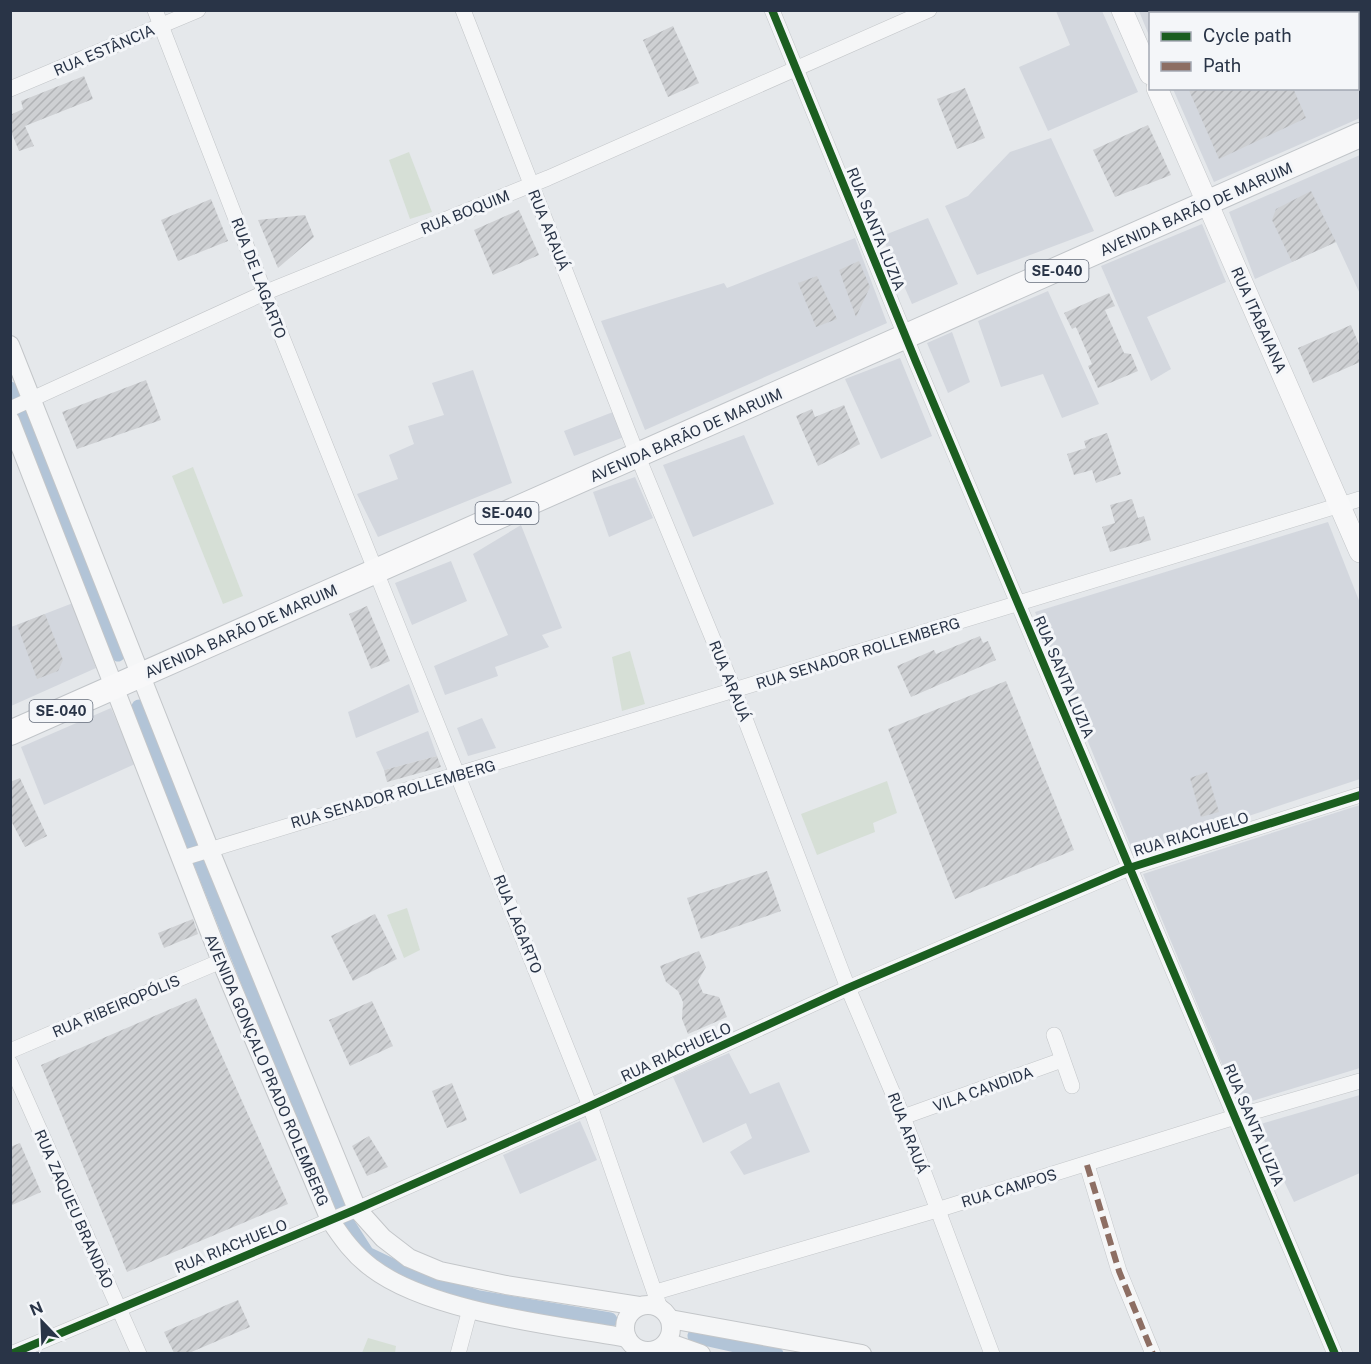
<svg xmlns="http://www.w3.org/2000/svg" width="1371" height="1364" font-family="'Public Sans',sans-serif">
<defs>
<pattern id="building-hatch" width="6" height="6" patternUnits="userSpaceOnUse" patternTransform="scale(1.5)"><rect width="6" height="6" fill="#ced0d3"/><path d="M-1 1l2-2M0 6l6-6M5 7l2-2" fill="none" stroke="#b1b3b6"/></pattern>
</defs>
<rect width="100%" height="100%" fill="#e5e8eb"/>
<!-- built -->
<g fill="#d3d7de">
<polygon points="1360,10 1360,16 1358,17 1358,14 1150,14 1150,38 1139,11"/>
<polygon points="1056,11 1102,11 1138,92 1048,131 1019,67 1070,45"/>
<polygon points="1358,73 1360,80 1360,118 1214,182 1173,89 1358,88"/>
<polygon points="1051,138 1094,231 977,275 945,206 968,196 1010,152"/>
<polygon points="1360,155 1360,294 1336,242 1255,279 1229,212"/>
<polygon points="928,218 958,284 912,304 882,236"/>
<polygon points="1202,224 1226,282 1147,317 1171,369 1151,381 1101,266"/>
<polygon points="855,238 887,323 645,430 601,321 724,283 727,288"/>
<polygon points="1048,291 1099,404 1062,418 1043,374 1001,387 978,321"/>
<polygon points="952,332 970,382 948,393 927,343"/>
<polygon points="900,358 932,436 881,459 845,379"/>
<polygon points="473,370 512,483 378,537 357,494 398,479 389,455 414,444 408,426 444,415 432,383"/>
<polygon points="613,412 624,437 574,456 564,431"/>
<polygon points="744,435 774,504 693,537 663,465"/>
<polygon points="635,477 653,518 609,537 593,492"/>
<polygon points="1328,522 1360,603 1360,779 1134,854 1035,612"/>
<polygon points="521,525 562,628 542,635 549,647 495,667 498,676 445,695 434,666 508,635 473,554"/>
<polygon points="451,561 467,601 412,625 395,583"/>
<polygon points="73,603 96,668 11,706 11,627"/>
<polygon points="409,684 419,712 356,738 348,712"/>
<polygon points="111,708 135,764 44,805 21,747"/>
<polygon points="482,718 496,748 468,756 457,728"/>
<polygon points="428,731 437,756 384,770 376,752"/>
<polygon points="1360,805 1360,1068 1239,1105 1143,874"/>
<polygon points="729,1053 750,1094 779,1082 810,1152 744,1175 730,1152 752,1138 746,1123 703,1143 673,1077"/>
<polygon points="1360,1095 1360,1173 1294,1202 1257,1125"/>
<polygon points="580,1121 597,1160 520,1194 503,1155"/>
</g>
<!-- grass -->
<g fill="#d6dfd6">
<polygon points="409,152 432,212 410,219 389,160"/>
<polygon points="193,467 243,596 223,604 172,476"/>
<polygon points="630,651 645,704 622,711 612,657"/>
<polygon points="887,781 897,813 873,823 875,832 817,855 801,814"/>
<polygon points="407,908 420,950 404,958 387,915"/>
<polygon points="368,1338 396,1346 395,1353 362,1353"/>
</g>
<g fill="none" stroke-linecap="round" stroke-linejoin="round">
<!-- canal -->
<g stroke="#b2c4d7" stroke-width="15">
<polyline points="10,389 118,654"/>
<polyline points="139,707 328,1182 349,1226 367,1254 413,1276 479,1298 610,1320"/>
<polyline points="695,1336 776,1354"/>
</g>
</g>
<!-- building -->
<g fill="url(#building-hatch)">
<polygon points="673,26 699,83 668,97 643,40"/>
<polygon points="84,76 93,99 25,126 34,146 19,151 10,129 10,115 23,109 21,101"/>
<polygon points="965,88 985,138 957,149 937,99"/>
<polygon points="1188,88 1293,88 1306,118 1219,159"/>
<polygon points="1148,125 1171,175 1115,197 1093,150"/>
<polygon points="1311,191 1336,242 1292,262 1272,220 1276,209"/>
<polygon points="211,199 228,241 178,261 161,220"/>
<polygon points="519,210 539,255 493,275 474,230"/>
<polygon points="305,215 314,237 278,268 258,220"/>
<polygon points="859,261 870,287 856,317 839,270"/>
<polygon points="817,276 837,319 816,327 798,283"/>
<polygon points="1109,293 1115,306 1105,310 1124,353 1131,354 1138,371 1098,388 1088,366 1092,364 1076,327 1072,329 1064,313"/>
<polygon points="1351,325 1360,347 1360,362 1313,383 1298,348"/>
<polygon points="146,380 161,420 77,449 62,412"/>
<polygon points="844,405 860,444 818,466 796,416 812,409 815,417"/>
<polygon points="1107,433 1121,474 1096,483 1092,470 1074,475 1067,454 1086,448 1084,441"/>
<polygon points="1132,499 1138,518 1144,516 1151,540 1110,552 1102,527 1115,523 1110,505"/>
<polygon points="367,606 390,661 371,669 349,614"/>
<polygon points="45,614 63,660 58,671 37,679 17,625"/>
<polygon points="980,636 983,643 988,641 996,660 911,697 897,666 934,650 936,654"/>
<polygon points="1006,681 1074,850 955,899 888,729"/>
<polygon points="437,756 441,767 387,782 384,770"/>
<polygon points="1207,772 1219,812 1201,817 1190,778"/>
<polygon points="20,778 47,836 25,847 10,819 10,782"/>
<polygon points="767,871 781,911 701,939 687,898"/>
<polygon points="375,914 397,959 353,981 331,936"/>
<polygon points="193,919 198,934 164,948 158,933"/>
<polygon points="699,951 706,967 698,981 703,993 719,997 727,1017 688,1034 682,1019 683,1002 678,991 666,982 660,966"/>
<polygon points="196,998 288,1204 127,1272 41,1065"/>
<polygon points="372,1001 393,1046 350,1066 329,1020"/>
<polygon points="452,1083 467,1120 447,1128 432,1091"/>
<polygon points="369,1136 388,1167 367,1176 352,1146"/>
<polygon points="20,1143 41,1192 10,1206 10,1147"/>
<polygon points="238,1300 250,1327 189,1353 174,1353 164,1332"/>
</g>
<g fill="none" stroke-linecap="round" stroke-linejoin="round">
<!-- minor casing -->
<g stroke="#c3c6c9" stroke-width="16">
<g id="minor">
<polyline points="155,10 272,312 590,1106 660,1308"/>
<polyline points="463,10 638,457 734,690 848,988 903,1117 992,1354"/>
<polyline points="772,10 916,362 1335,1354"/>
<polyline points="10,89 198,10"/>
<polyline points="10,409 264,293 548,178 929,10"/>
<polyline points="183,858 1360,499"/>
<polyline points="1054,1035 1072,1086"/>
<polyline points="10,1051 221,961"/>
<polyline points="10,1063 139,1354"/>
<polyline points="903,1117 1062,1060"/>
<polyline points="1087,1165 1119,1271 1153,1354"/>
<polyline points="656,1292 937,1210 1235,1117 1360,1081"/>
<polyline points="11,1354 357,1209 590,1106 848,988 1129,868 1360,795"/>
<polyline points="458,1354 470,1309"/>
</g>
</g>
<!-- tertiary casing -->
<g stroke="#c3c6c9" stroke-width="20">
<g id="tertiary">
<polyline points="10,345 209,848 357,1209 383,1238 409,1258 440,1271 506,1285 639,1306"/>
<path d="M10,420l211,541 109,259c12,18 24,35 42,48 58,44 182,57 255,70"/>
<circle cx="648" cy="1328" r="23"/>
<polyline points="670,1319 862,1354"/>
<polyline points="667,1342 701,1354"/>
</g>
</g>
<!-- secondary casing -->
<g stroke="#c3c6c9" stroke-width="22">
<g id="secondary">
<polyline points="1122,10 1150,74"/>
<polyline points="1157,88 1360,552"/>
</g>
</g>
<!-- primary casing -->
<g stroke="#c1c5c9" stroke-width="26">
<polyline id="primary" points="10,733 1360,135"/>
</g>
<!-- minor -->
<use href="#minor" stroke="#f5f6f7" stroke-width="15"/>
<!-- tertiary -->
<use href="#tertiary" stroke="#f5f6f7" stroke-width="18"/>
<!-- secondary -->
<use href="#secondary" stroke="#f8f8f9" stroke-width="21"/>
<!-- primary -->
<use href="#primary" stroke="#f8f8f9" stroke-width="24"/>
<!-- quiet -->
<polyline stroke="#8d6e63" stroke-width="6" stroke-dasharray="12 6" stroke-linecap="butt" points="1087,1165 1119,1271 1153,1354"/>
<!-- cycleway casing -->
<g stroke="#f4f6f9" stroke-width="11">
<g id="cycleway">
<polyline points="772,10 916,362 1335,1354"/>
<polyline points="11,1354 357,1209 590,1106 848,988 1129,868 1360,795"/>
</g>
</g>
<!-- cycleway -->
<use href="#cycleway" stroke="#1b5e20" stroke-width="8"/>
</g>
<g text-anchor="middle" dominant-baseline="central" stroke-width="6" stroke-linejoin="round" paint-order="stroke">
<!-- shield labels -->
<g fill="#f4f6f9" stroke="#666e7c" stroke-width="1.5">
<rect x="1025.5" y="260" width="63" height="22" rx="4.5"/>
<rect x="475.5" y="502" width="63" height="22" rx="4.5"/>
<rect x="29.5" y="700" width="63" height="22" rx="4.5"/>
</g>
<g font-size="14" font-weight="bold" fill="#293447">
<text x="1057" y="271">SE-040</text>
<text x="507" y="513">SE-040</text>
<text x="61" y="711">SE-040</text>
</g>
<!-- street labels -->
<g font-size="15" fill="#293447" stroke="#f4f6f9">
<text transform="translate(104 50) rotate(-23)">RUA ESTÂNCIA</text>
<text transform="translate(1196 209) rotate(-24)">AVENIDA BARÃO DE MARUIM</text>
<text transform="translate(465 212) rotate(-22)">RUA BOQUIM</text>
<text transform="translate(876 229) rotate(68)">RUA SANTA LUZIA</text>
<text transform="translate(549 230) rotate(68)">RUA ARAUÁ</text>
<text transform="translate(259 278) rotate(69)">RUA DE LAGARTO</text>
<text transform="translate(1259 320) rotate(66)">RUA ITABAIANA</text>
<text transform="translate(686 435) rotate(-24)">AVENIDA BARÃO DE MARUIM</text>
<text transform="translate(241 631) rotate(-24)">AVENIDA BARÃO DE MARUIM</text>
<text transform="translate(858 653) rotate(-17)">RUA SENADOR ROLLEMBERG</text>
<text transform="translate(1064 677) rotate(67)">RUA SANTA LUZIA</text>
<text transform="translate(730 681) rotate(68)">RUA ARAUÁ</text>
<text transform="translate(393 794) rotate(-16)">RUA SENADOR ROLLEMBERG</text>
<text transform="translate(1191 834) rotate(-17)">RUA RIACHUELO</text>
<text transform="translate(518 924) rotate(68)">RUA LAGARTO</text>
<text transform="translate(116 1006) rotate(-23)">RUA RIBEIROPÓLIS</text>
<text transform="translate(676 1052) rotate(-25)">RUA RIACHUELO</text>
<text transform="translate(267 1070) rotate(67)">AVENIDA GONÇALO PRADO ROLEMBERG</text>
<text transform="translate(983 1089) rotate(-20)">VILA CANDIDA</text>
<text transform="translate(1254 1125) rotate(67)">RUA SANTA LUZIA</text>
<text transform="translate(908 1133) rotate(69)">RUA ARAUÁ</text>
<text transform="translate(1009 1188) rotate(-17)">RUA CAMPOS</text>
<text transform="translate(74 1209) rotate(66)">RUA ZAQUEU BRANDÃO</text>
<text transform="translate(231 1246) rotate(-22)">RUA RIACHUELO</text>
</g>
</g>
<!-- border -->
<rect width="1371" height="1364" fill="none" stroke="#293447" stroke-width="24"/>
<!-- legend -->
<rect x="1149" y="12" width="210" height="78" fill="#f4f6f9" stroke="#a3a8b2" stroke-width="1.5"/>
<rect x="1161" y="32" width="30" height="9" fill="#1b5e20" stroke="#a3a8b2" stroke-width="1.5"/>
<text x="1203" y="42" font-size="18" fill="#293447">Cycle path</text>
<rect x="1161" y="62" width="30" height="9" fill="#8d6e63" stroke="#a3a8b2" stroke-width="1.5"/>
<text x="1203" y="72" font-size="18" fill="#293447">Path</text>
<!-- north arrow -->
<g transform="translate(42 1322) rotate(337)" stroke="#f4f6f9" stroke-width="4.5" paint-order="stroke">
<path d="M0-4.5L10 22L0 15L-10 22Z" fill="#293447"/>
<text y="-9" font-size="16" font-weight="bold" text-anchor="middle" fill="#293447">N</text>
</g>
</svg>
